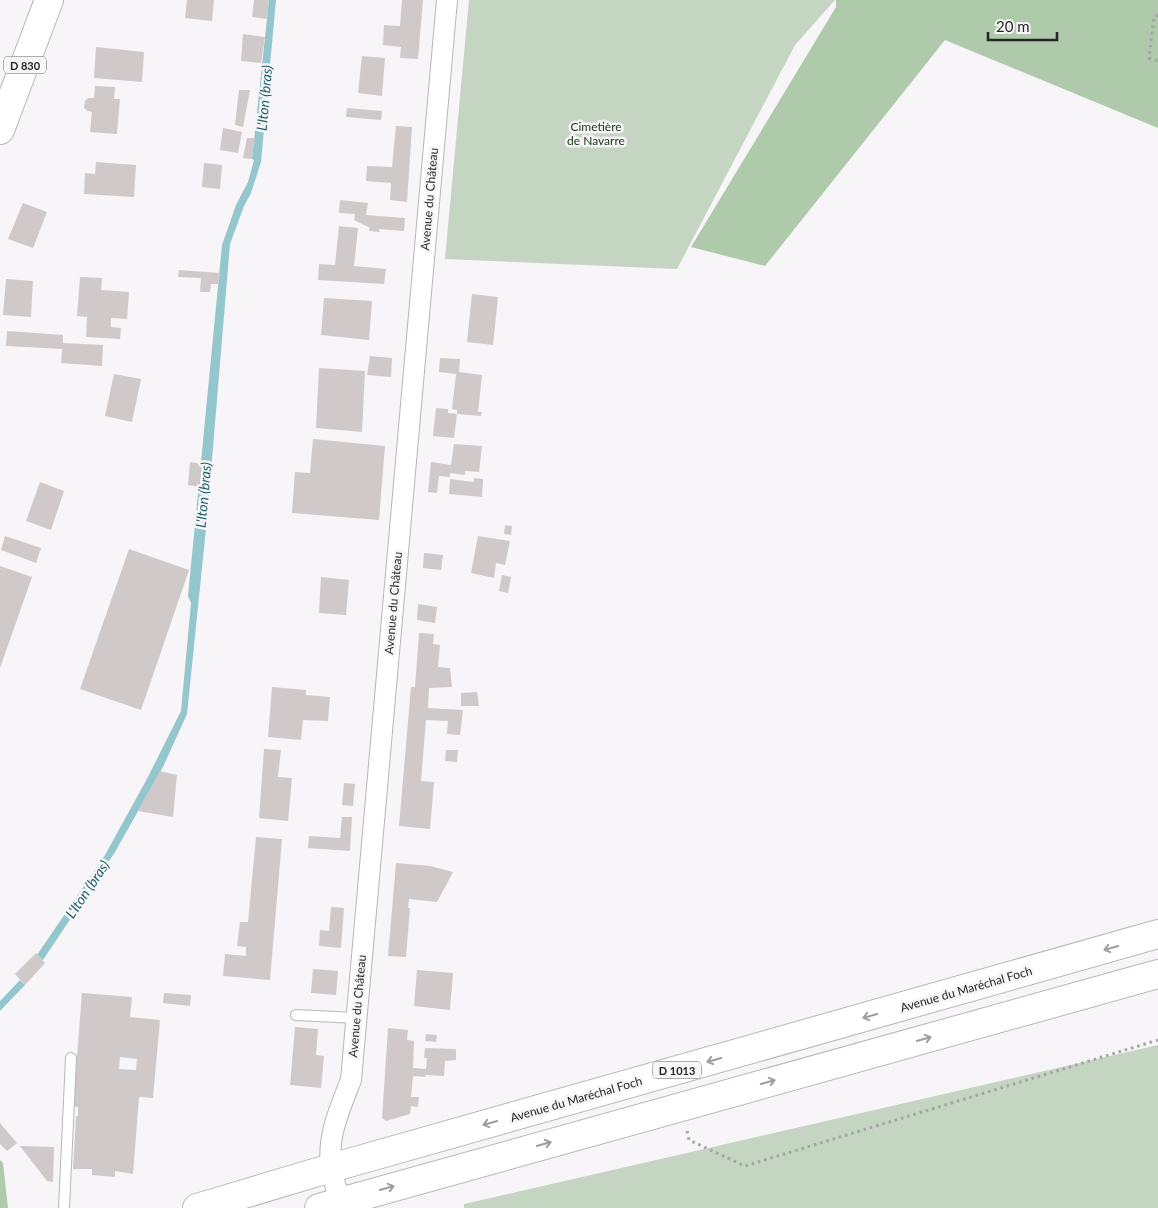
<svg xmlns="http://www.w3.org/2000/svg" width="1158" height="1208" font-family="Lato,sans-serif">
<rect width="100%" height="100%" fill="#f7f5f8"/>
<!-- green -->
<g fill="#c4d5c1">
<polygon points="469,0 835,0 795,45 677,269 445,259"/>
<polygon points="1158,1045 1158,1208 464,1208 464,1204"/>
</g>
<!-- forest -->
<g fill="#aecaaa">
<polygon points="836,0 1158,0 1158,128 945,40 765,266 691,247 836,7"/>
<polygon points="0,1160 3,1163 8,1208 0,1208"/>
</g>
<!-- water -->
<g fill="#94c6cd">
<polygon points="269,0 276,0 261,162 251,193 244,206 230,244 207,519 187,714 163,767 115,852 43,960 37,955 105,855 148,777 181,711 191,603 188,596 222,245 236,205 248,182 254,160 252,159"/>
<polygon points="20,980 25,985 0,1011 0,1001"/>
</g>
<!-- building -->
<g fill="#cfcac9" fill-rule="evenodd">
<polygon points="187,0 214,0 212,21 185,18"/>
<polygon points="254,0 269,0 267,19 252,17"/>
<polygon points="402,0 423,0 418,59 400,58 401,47 383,45 384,25 400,26"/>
<polygon points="243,34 265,37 261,63 241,61"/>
<polygon points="96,47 144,52 142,82 94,78"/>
<polygon points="362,56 385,58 382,96 358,93"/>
<polygon points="95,86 115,87 114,99 120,99 117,134 90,132 92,112 88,111 84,108 85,101 88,98 94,98"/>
<polygon points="239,90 250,90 243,127 235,125"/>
<polygon points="347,108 382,111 381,120 346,117"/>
<polygon points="396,126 412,127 407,202 390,200 391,183 366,181 367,166 392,167"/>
<polygon points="223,128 242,132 238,153 220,150"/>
<polygon points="247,138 255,138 252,159 243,158"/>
<polygon points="96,162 136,165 134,197 84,194 85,173 95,174"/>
<polygon points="204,163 222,165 220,189 202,187"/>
<polygon points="340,200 368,203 366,215 405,218 404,231 379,229 380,232 369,231 370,228 354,220 355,214 339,213"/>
<polygon points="23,203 47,212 33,248 8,239"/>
<polygon points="339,226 358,228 354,266 386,269 384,284 318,280 319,264 335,265"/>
<polygon points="179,270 220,273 219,284 211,284 210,292 200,292 201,278 178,277"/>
<polygon points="80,277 102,278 101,290 129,292 127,319 111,318 111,327 121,328 120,339 86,337 87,317 77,316"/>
<polygon points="6,279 33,281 31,317 3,315"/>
<polygon points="472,294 498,297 493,345 467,342"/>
<polygon points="324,298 372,301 369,340 321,335"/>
<polygon points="7,331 63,335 63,343 103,345 102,366 61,363 62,349 6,346"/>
<polygon points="370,356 392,358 391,377 367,375"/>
<polygon points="440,358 460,359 459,372 482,375 478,412 482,412 481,416 457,414 457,410 452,409 456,374 439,372"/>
<polygon points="319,368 365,371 362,432 316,428"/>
<polygon points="114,374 141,379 132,422 105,416"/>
<polygon points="436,408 448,409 448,413 457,414 454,438 433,436"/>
<polygon points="313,439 385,446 379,520 292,513 295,472 310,473"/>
<polygon points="454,444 482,446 479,472 465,471 465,475 450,473 450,477 439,476 437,493 428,492 431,462 451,465"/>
<polygon points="190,462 202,464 199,487 188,485"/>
<polygon points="474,478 483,479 482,497 449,494 450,479 474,482"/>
<polygon points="40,482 64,491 51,530 26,521"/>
<polygon points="505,525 512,526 511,535 504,534"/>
<polygon points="5,536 41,548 36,563 1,550"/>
<polygon points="478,536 510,541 505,565 496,563 494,578 471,573"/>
<polygon points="129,549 189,570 141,710 80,689"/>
<polygon points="424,553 443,555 441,570 423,568"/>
<polygon points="0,566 32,577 0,668"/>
<polygon points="502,575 511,577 508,593 499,591"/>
<polygon points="321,577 349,580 346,615 319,613"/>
<polygon points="418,604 437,607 435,623 417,620"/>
<polygon points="419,633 434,634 433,644 440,645 438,667 450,668 452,687 429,688 428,708 463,710 460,735 447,734 448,721 426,720 421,781 434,782 430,829 399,826 411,687 415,687"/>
<polygon points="272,687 306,690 306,695 330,697 328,721 303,720 301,740 268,737"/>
<polygon points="477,692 479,706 461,706 461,693"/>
<polygon points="264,749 281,750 278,777 292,778 288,821 259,818"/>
<polygon points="446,750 458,750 457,762 445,761"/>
<polygon points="160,771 177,775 173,817 138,811"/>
<polygon points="344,783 355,784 353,806 342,805"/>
<polygon points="342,817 352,817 350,851 308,848 309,836 340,838"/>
<polygon points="256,837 282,839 270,980 223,976 225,954 246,956 246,947 237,946 240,922 248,922"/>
<polygon points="396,863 430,866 453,872 437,902 409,899 408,908 410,908 406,957 388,956"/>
<polygon points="331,907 344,908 341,948 319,946 320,930 329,931"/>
<polygon points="36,953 45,963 25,985 15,974"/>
<polygon points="313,969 338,971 336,995 311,993"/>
<polygon points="417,970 453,973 450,1010 414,1006"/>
<path d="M82,993l50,4 -2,20 30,3 -7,78 -14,-1 -6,77 -18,-3v6l-23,-2v-6h-19l3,-53h2v-9l-5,-1zM120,1057l17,2 -1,11 -17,-1z"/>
<polygon points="164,993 191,995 190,1006 163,1003"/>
<polygon points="295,1027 318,1029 316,1055 324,1056 321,1088 290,1085"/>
<polygon points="388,1028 408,1030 407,1040 414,1041 413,1068 426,1069 427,1058 424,1058 425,1048 456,1049 456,1060 445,1061 444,1076 425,1075 426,1077 413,1076 411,1097 419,1097 418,1107 411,1106 410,1114 386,1121 382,1118"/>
<polygon points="426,1034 437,1035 436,1042 425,1041"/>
<polygon points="0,1123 17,1143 7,1151 0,1144"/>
<polygon points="20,1146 54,1147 53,1182 47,1181"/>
</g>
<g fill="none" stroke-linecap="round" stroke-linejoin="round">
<!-- service casing -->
<g stroke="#b8b5b9" stroke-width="12">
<g id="service">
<polyline points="296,1015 356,1018"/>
<polyline points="64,1208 71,1058"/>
</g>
</g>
<!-- minor casing -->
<g stroke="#b8b5b9" stroke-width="22">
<path id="minor" d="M340,1202c-3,-12 -7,-23 -9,-35 -4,-31 9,-59 20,-87l96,-1080"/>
</g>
<!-- primary casing -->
<g stroke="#b8b5b9" stroke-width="30">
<g id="primary">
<polyline points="0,130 49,0"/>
<polyline points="197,1208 331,1168 1158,934"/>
<polyline points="319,1208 1158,974"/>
</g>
</g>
<!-- path -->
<g stroke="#a4a3a5" stroke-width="3" stroke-dasharray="2.5 4" stroke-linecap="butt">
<polyline points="1158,15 1154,17 1149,58 1158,61"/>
<polyline points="687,1131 689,1140 745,1166 1158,1040"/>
</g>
<!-- service -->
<use href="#service" stroke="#fff" stroke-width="10"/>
<!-- minor -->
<use href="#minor" stroke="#fff" stroke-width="20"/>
<!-- primary -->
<use href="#primary" stroke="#fff" stroke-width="28"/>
</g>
<!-- one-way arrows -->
<defs><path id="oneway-shaft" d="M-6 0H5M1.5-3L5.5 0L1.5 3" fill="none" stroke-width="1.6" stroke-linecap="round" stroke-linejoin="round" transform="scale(1.25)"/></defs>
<g stroke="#9e9d9e">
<use href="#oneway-shaft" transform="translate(1111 948) rotate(164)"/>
<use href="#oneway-shaft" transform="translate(870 1016) rotate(164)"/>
<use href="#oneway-shaft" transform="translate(924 1039) rotate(-16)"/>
<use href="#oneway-shaft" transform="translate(714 1060) rotate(164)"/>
<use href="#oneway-shaft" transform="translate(768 1082) rotate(-16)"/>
<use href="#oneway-shaft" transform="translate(490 1123) rotate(164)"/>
<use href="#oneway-shaft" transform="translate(544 1144) rotate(-16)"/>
<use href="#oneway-shaft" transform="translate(387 1188) rotate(-16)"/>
</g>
<g text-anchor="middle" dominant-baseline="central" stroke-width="5" stroke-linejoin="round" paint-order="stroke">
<!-- shield labels -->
<g fill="#f7f5f8" stroke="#656466" stroke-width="1">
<rect x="4" y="56.5" width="42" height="17" rx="4"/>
<rect x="653" y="1061.5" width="48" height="17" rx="4"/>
</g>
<g font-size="11" font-weight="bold" fill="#272627">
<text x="25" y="65">D 830</text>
<text x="677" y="1070">D 1013</text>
</g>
<!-- park labels -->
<g font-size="12" fill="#11380d" stroke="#f7f5f8">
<text x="596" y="126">Cimetière<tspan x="596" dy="14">de Navarre</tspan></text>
</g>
<!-- street labels -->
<g font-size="12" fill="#272627" stroke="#f7f5f8">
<text transform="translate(429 199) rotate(-85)">Avenue du Château</text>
<text transform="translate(393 603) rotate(-85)">Avenue du Château</text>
<text transform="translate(966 989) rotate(-16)">Avenue du Maréchal Foch</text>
<text transform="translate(357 1006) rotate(-85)">Avenue du Château</text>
<text transform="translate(576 1099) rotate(-16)">Avenue du Maréchal Foch</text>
</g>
<!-- water labels -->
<g font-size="14" font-style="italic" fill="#1b5f67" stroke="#f7f5f8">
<text transform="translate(264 98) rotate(-85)">L'Iton (bras)</text>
<text transform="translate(203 495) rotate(-85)">L'Iton (bras)</text>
<text transform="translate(87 889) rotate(-56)">L'Iton (bras)</text>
</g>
</g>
<!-- scale -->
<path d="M988 32v8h69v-8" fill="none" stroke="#272627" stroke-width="2.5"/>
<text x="996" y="32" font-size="15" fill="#272627" stroke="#f7f5f8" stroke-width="4" paint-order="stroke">20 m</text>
</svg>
